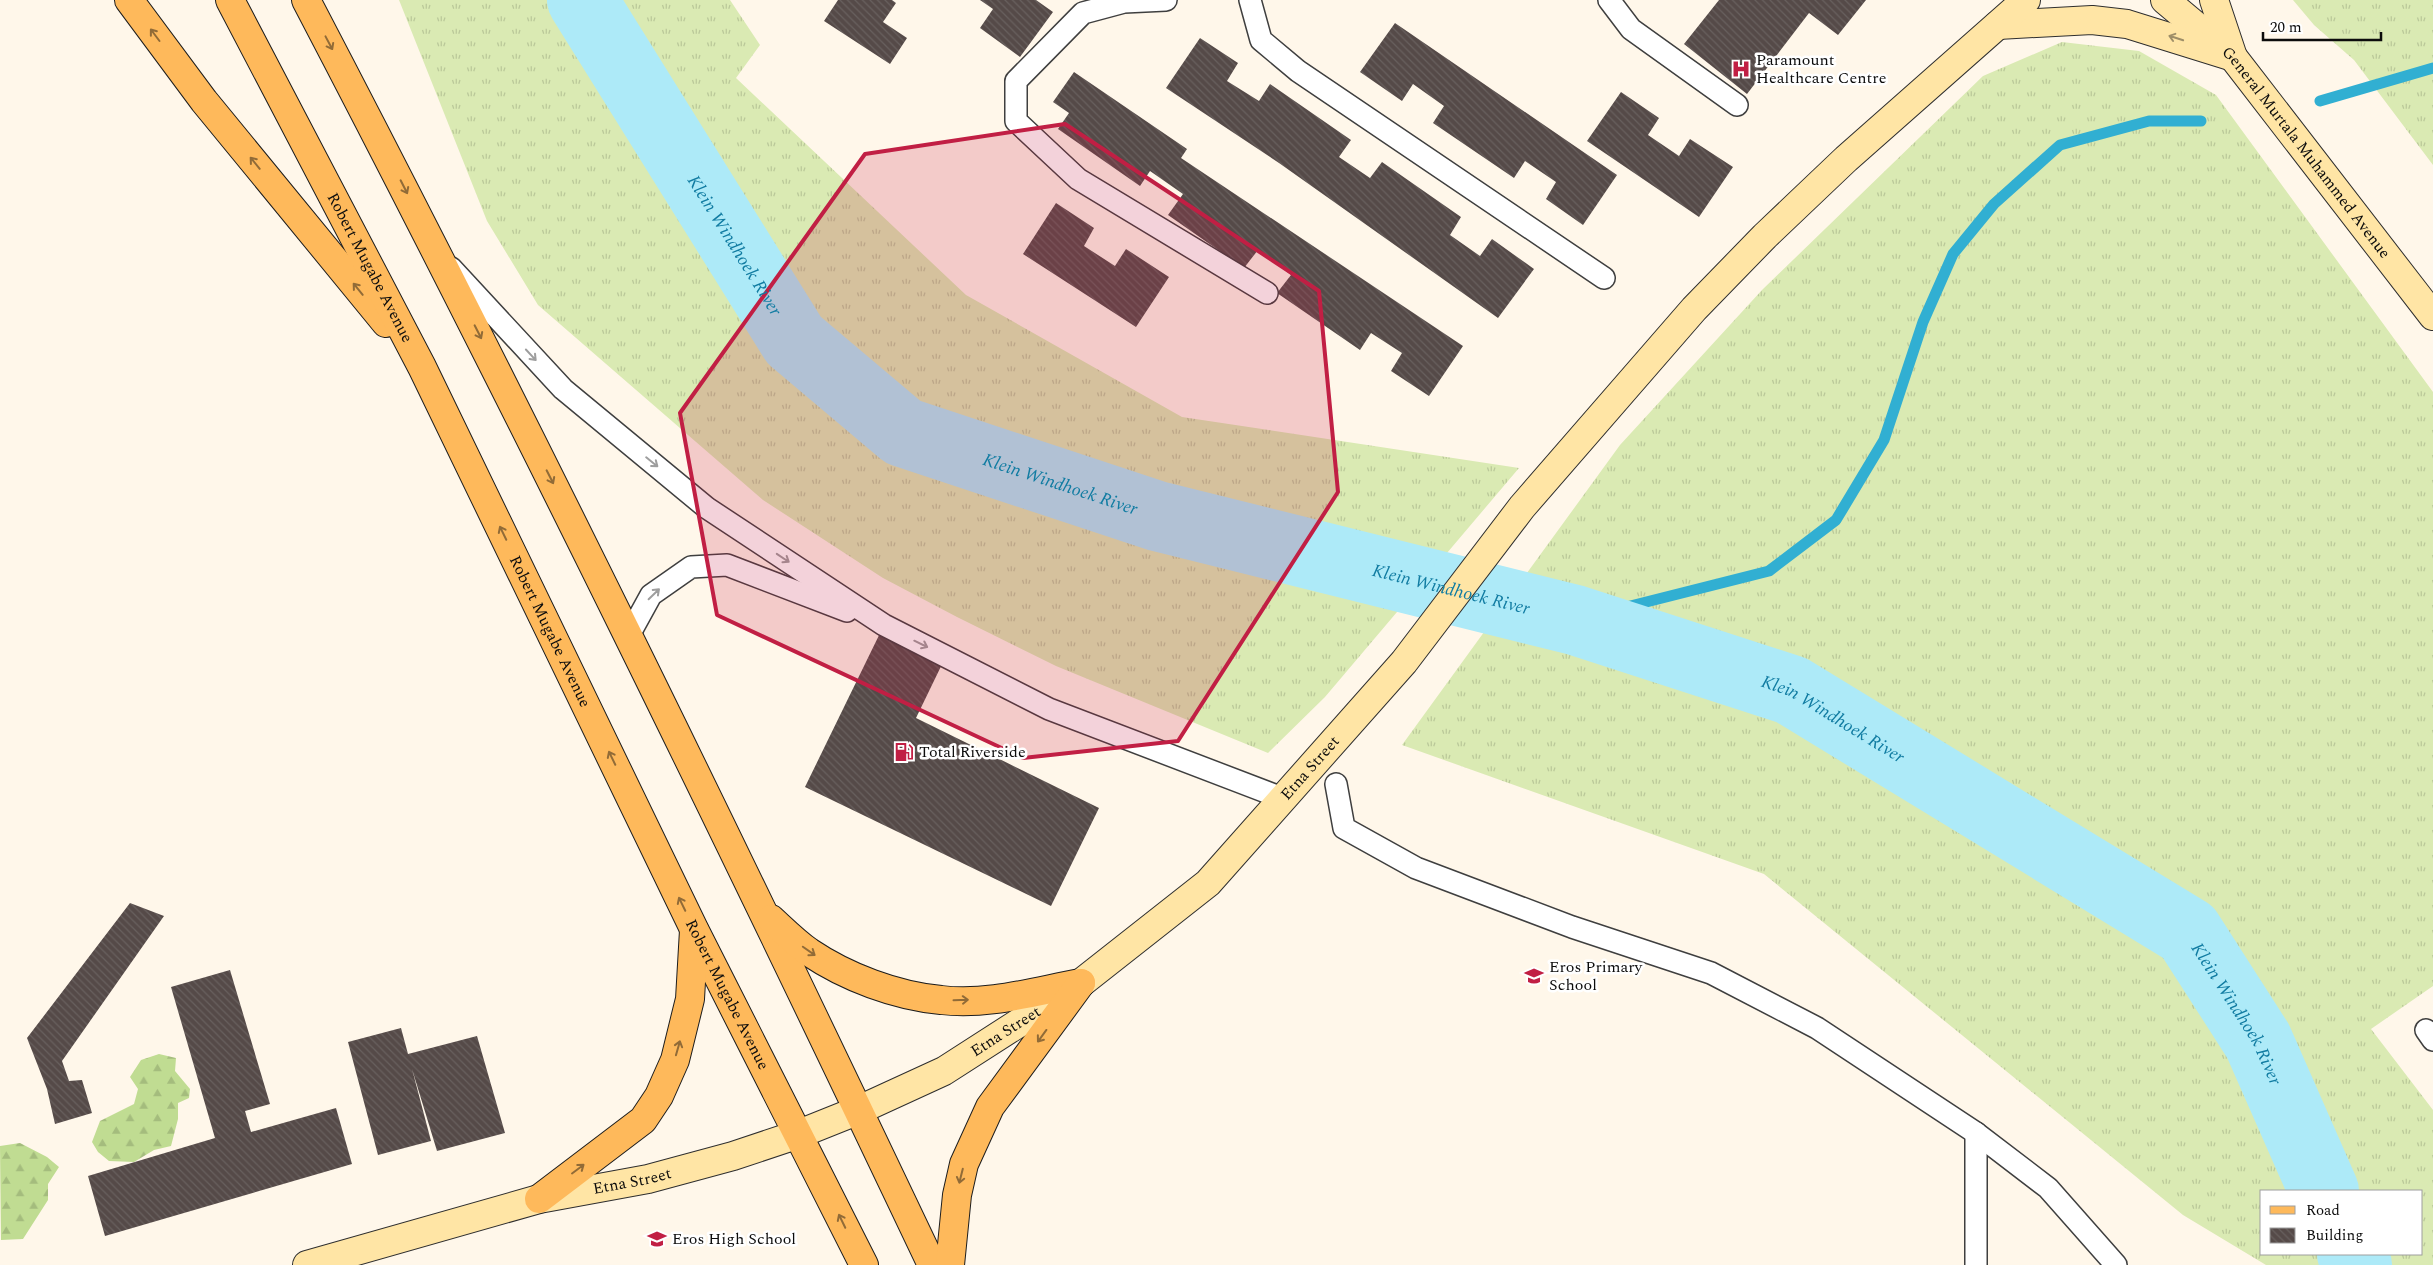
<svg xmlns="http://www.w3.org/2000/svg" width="2433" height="1265" font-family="Spectral,serif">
<defs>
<pattern id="grass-tufts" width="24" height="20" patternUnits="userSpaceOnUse" patternTransform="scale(1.25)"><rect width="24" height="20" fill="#daeab3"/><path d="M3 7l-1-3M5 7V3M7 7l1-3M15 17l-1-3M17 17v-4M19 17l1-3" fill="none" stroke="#bac899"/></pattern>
<pattern id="forest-firs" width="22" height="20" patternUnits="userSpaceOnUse" patternTransform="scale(1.25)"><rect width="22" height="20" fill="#c0dc92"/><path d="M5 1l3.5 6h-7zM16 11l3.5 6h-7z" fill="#a4bc7d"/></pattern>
<pattern id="building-back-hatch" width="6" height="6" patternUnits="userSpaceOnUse" patternTransform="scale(1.25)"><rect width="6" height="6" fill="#554a48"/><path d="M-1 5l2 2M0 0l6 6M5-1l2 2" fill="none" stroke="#68605e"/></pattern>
</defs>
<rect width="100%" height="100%" fill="#fff7ea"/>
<!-- grass -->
<g fill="url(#grass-tufts)" fill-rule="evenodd">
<polygon points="399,0 730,0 760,45 736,78 966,295 1182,417 1519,468 1325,697 1268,753 1056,666 957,617 883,578 763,500 538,305 487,221"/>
<polygon points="2293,0 2433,0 2433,165 2354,60 2314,25"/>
<path d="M2062,42l77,9 77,44 217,297v594l-62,43 62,81v155h-167l-83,-50 -419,-341 -362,-129 218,-300 142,-155 221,-214zM2262,1191h160v63h-160z"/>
</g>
<!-- forest -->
<g fill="url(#forest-firs)">
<polygon points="159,1054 176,1058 175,1071 190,1089 189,1098 178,1103 178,1119 171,1146 154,1150 134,1162 109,1161 98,1152 92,1142 100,1121 134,1104 138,1089 130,1077 141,1060"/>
<polygon points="20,1143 47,1157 59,1167 48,1184 48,1200 23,1239 1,1240 0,1146"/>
</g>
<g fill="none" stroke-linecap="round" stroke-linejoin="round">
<!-- stream -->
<g stroke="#31afd2" stroke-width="11">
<polyline points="2320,101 2433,68"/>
<polyline points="1575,620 1769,571 1836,520 1884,440 1923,322 1953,254 1994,204 2060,145 2149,121 2201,121"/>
</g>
<!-- river -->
<g stroke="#adeaf8" stroke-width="70">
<path id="s1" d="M582,0l212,340 109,92 254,84 418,104 216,70 397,242 70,109 66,150"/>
<polyline points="2352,1254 2357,1265"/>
</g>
</g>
<!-- building -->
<g fill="url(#building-back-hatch)">
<polygon points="838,0 892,0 896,3 883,22 907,38 890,64 824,21"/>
<polygon points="980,0 1036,0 1053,12 1020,57 980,28 993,9"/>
<polygon points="1719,0 1866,0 1838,35 1809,13 1747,94 1684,44"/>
<polygon points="1395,23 1617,175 1583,225 1546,199 1556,182 1525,161 1514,178 1433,123 1444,106 1413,84 1402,101 1360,72"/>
<polygon points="1200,38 1238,63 1227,81 1259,101 1270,84 1351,140 1339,157 1370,178 1382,162 1461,217 1450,235 1480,256 1492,239 1534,269 1498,318 1279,163 1166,88"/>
<polygon points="1074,72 1187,149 1181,158 1463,346 1429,396 1391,371 1402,353 1371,333 1360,350 1277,293 1291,275 1258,250 1244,268 1168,215 1183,194 1150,171 1140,186 1058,129 1069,113 1053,102"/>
<polygon points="1621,92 1659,118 1648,135 1679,156 1690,139 1733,167 1699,217 1587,141"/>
<polygon points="1056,203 1094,228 1084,246 1115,266 1126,249 1169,277 1136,327 1023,254"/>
<polygon points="884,625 946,656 916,718 1099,808 1051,906 805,787"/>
<polygon points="130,903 164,916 62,1061 69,1081 82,1080 92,1113 55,1124 47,1089 27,1038"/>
<polygon points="230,970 270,1104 245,1111 251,1132 336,1108 352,1164 105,1236 88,1176 215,1138 171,987"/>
<polygon points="401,1028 408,1054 477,1036 505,1133 437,1151 412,1069 431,1141 378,1155 348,1042"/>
</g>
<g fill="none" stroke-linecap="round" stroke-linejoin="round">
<!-- lane casing -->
<g stroke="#3f3f3f" stroke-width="24">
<g id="lane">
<polyline points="1166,0 1124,2 1083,13 1016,81 1016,121 1078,179 1267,293"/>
<polyline points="1250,0 1261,40 1298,71 1604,278"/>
<polyline points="1609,0 1631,29 1737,105"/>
<polyline points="451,268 563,389 707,508 884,625 1049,709 1282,798"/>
<polyline points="629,635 651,595 691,567 727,565 847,611"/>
<polyline points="1336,784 1344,828 1416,868 1572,927 1711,973 1817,1028 1976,1133 2048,1188 2116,1265"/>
<polyline points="2426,1030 2433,1040"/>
<polyline points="1976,1265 1976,1133"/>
</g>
</g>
<!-- secondary casing -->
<g stroke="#2e2e2e" stroke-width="30">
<g id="secondary">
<path id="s2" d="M2165,0l68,57 200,259"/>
<polyline points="1998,25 2092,20 2127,24 2233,57 2214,0"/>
<path id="s3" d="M307,1265l232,-66 109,-20 85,-23 66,-22 60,-24 85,-39 137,-88 127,-100 196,-221 118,-155 172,-198 71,-73 81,-77 180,-159"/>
</g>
</g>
<!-- primary casing -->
<g stroke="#1d1d1d" stroke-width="30">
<g id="primary">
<polyline points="129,0 204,101 386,323"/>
<path id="s4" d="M230,0l192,367 272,562 170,336"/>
<path d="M306,0c218,417 424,840 626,1265"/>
<path d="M771,919c12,11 24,23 38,33 37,25 87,44 132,48 46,6 95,-9 140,-17"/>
<polyline points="539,1199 643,1120 659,1096 675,1060 690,999 694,930"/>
<polyline points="950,1265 957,1195 964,1164 990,1107 1081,983"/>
</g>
</g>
<!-- lane -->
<use href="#lane" stroke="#fff" stroke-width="21"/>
<!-- secondary -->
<use href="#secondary" stroke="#ffe5a5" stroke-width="28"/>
<!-- primary -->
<use href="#primary" stroke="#feb95b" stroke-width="28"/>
</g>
<!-- one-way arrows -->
<defs><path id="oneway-shaft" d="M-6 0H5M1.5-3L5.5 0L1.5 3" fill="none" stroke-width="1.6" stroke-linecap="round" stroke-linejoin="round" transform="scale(1.25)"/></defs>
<g stroke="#916b37">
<use href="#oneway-shaft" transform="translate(155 35) rotate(-127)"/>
<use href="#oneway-shaft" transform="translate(329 43) rotate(62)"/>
<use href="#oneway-shaft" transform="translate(255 163) rotate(-129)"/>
<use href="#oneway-shaft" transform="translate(404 187) rotate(63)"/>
<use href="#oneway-shaft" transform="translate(358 289) rotate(-129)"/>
<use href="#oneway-shaft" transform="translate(478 332) rotate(63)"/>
<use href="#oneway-shaft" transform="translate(550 477) rotate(63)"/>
<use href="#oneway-shaft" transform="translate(503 533) rotate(-116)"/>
<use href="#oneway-shaft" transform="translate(612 758) rotate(-116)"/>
<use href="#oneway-shaft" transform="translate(682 904) rotate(-116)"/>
<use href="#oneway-shaft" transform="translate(809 951) rotate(35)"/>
<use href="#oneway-shaft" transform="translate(961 1000) rotate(-2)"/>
<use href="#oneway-shaft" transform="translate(1042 1036) rotate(126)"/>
<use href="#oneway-shaft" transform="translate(678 1048) rotate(-74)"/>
<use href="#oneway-shaft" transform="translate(578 1169) rotate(-37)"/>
<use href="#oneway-shaft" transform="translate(961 1176) rotate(104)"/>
<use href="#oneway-shaft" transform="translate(842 1221) rotate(-116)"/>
</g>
<use stroke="#9e8e68" href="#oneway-shaft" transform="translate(2176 38) rotate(-162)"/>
<g stroke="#9e9e9e">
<use href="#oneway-shaft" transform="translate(531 355) rotate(47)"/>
<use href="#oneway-shaft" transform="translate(652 462) rotate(39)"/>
<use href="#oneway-shaft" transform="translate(783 558) rotate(34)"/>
<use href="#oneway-shaft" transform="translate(654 594) rotate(-44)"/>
<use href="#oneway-shaft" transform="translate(921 644) rotate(26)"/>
</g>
<!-- marked area -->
<path fill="#c11f44" fill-opacity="0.2" stroke="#c11f44" stroke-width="4" stroke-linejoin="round" d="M1065,124l254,167 19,201 -160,249 -155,17 -306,-143 -37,-202 185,-259z"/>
<!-- icons -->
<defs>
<g id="hospital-bare" transform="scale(1.5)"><path d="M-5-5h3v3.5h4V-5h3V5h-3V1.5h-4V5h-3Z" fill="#c11f44" stroke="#fff" stroke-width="2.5" paint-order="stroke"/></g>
<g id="fuel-bare" transform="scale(1.5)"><path d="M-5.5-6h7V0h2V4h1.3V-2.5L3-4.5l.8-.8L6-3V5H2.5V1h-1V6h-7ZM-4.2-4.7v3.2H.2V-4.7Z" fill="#c11f44" stroke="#fff" stroke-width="2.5" paint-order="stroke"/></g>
<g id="school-bare" transform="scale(1.5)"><path d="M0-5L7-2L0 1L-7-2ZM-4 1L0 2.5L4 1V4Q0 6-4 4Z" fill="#c11f44" stroke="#fff" stroke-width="2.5" paint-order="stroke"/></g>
</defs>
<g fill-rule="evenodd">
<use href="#hospital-bare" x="1741" y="69"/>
<use href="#fuel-bare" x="904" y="752"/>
<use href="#school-bare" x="1534" y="976"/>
<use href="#school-bare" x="657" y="1239"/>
</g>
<g text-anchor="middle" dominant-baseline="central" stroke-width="5" stroke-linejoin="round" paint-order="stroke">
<!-- poi labels -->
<g font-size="16" fill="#0c0c0c" stroke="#fff" text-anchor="start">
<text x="1756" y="60">Paramount<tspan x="1756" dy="18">Healthcare Centre</tspan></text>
<text x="919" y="752">Total Riverside</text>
<text x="1549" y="967">Eros Primary<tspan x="1549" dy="18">School</tspan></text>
<text x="672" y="1239">Eros High School</text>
</g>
<!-- street labels -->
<g font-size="16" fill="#0c0c0c" stroke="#fff">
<text stroke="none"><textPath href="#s2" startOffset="209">General Murtala Muhammed Avenue</textPath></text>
<text stroke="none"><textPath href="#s4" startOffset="302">Robert Mugabe Avenue</textPath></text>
<text stroke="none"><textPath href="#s4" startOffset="708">Robert Mugabe Avenue</textPath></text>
<text stroke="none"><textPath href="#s3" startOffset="1146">Etna Street</textPath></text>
<text stroke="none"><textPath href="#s4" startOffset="1112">Robert Mugabe Avenue</textPath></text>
<text stroke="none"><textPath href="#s3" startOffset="741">Etna Street</textPath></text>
<text stroke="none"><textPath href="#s3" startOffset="336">Etna Street</textPath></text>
</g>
<!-- water labels -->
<g font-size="18" font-style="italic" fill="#117ca2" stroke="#fff">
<text stroke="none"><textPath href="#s1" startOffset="289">Klein Windhoek River</textPath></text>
<text stroke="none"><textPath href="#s1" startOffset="709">Klein Windhoek River</textPath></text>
<text stroke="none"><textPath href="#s1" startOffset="1114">Klein Windhoek River</textPath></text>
<text stroke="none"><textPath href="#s1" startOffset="1519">Klein Windhoek River</textPath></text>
<text stroke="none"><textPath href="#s1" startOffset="2029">Klein Windhoek River</textPath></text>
</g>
</g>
<!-- legend -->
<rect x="2260" y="1190" width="162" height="65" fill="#ffffff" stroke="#9e9e9e"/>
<rect x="2270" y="1206" width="25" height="8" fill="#feb95b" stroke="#9e9e9e"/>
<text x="2306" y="1215" font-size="15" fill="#0c0c0c">Road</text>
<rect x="2270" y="1228" width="25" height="15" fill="url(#building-back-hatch)" stroke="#9e9e9e"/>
<text x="2306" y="1240" font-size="15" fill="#0c0c0c">Building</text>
<!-- scale -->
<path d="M2263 32v8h118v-8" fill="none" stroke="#0c0c0c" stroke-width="2.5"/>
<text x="2270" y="32" font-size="15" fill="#0c0c0c" stroke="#ffffff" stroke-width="4" paint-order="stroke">20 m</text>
</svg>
